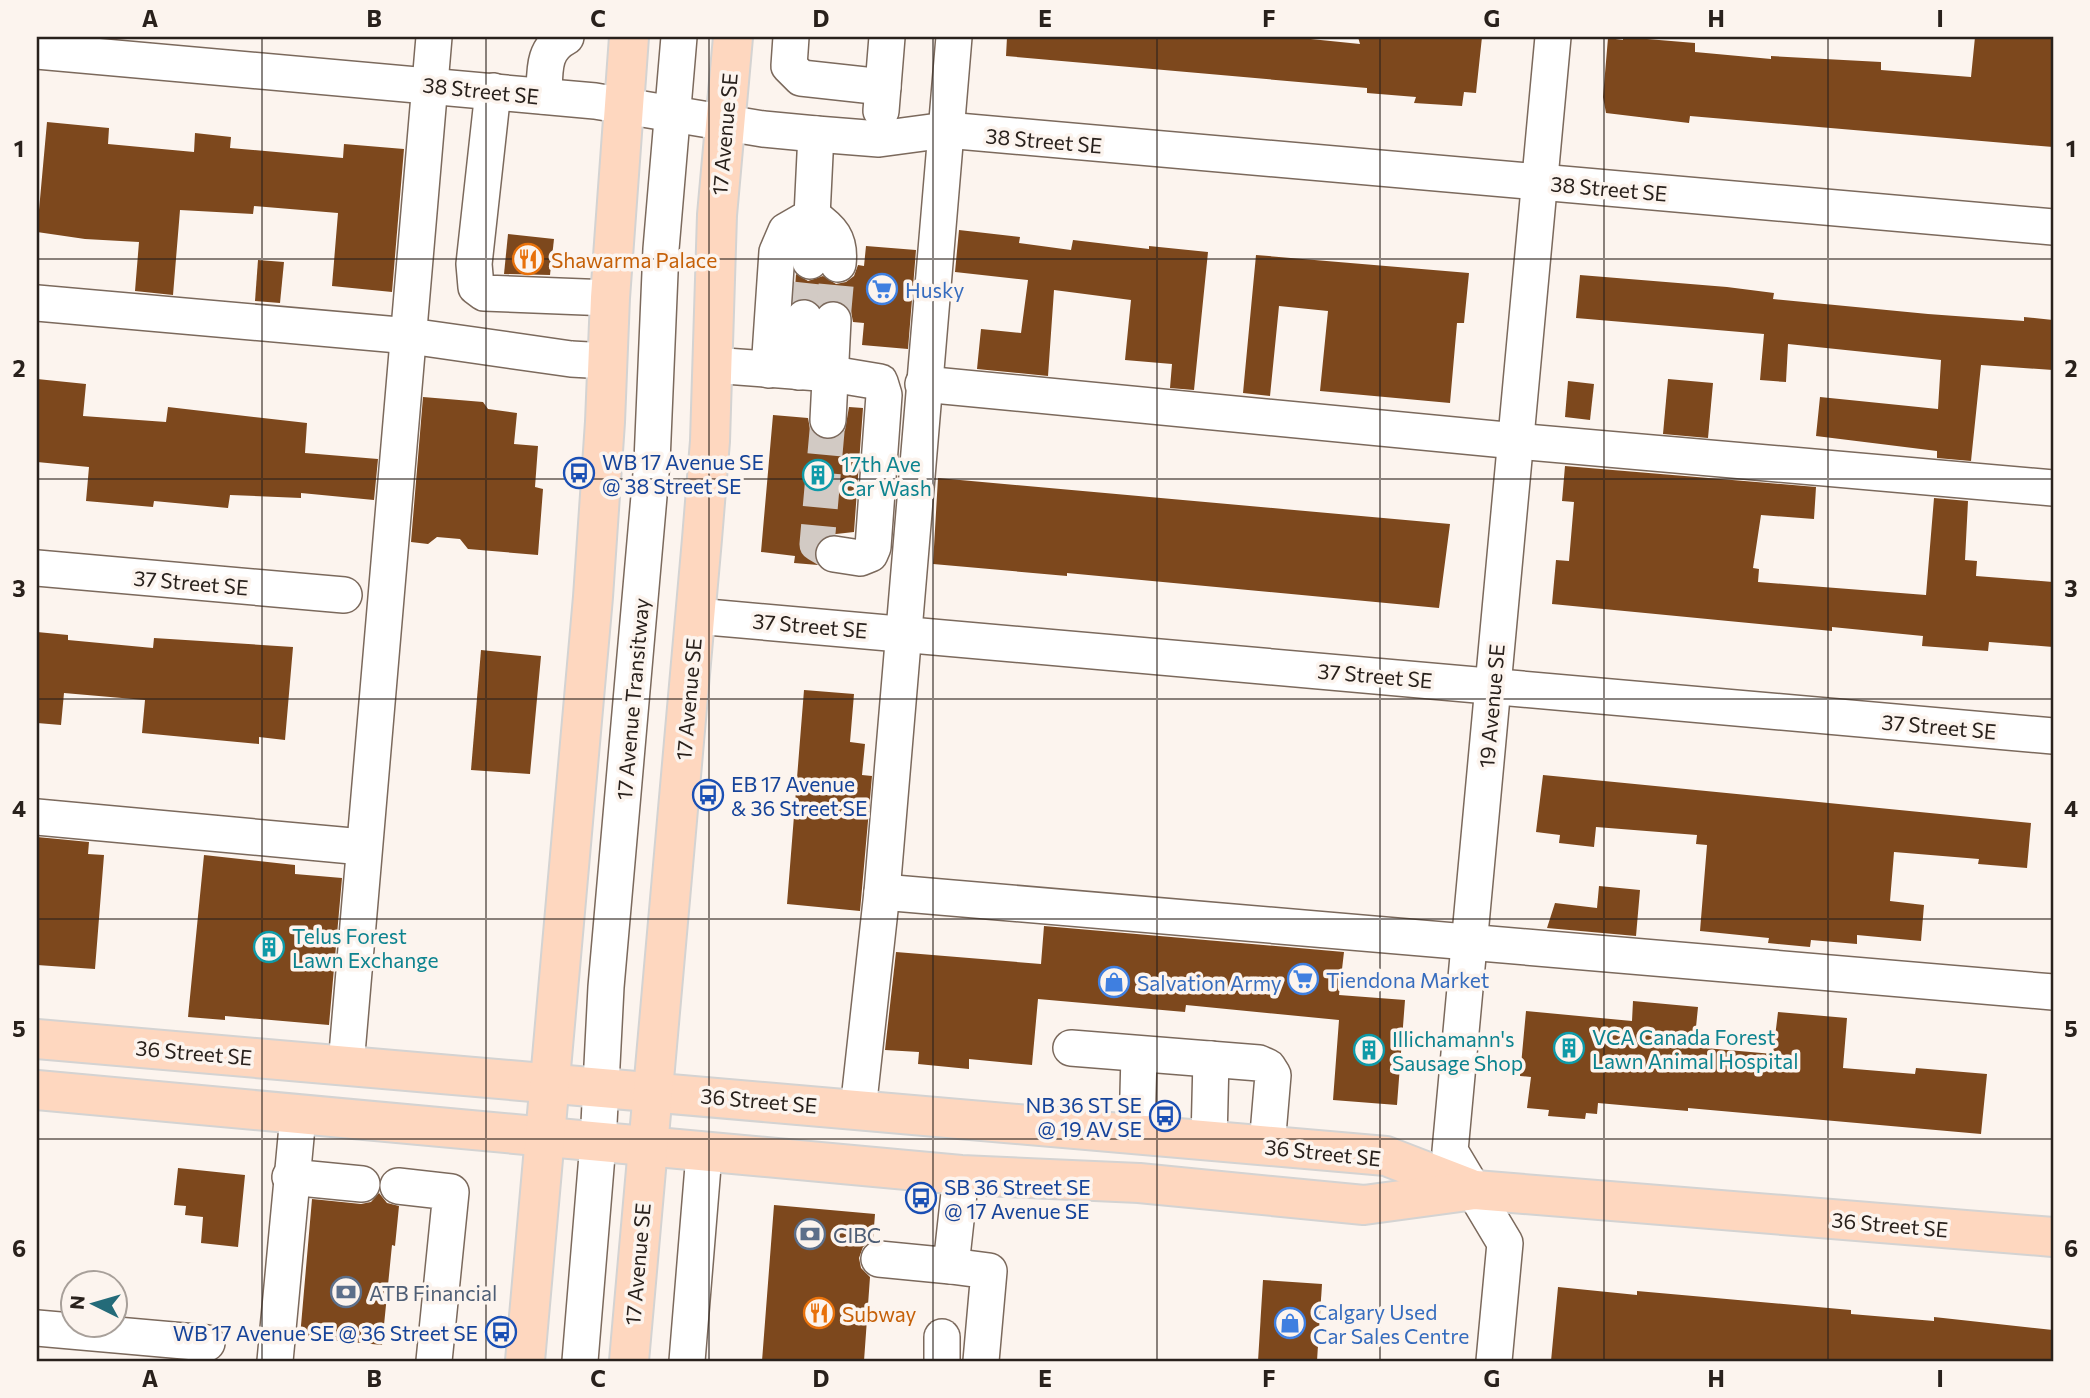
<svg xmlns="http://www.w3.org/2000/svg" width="2090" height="1398" font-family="Commissioner,sans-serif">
<rect width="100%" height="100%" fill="#fcf4ee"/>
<!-- building -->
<g fill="#7d481d">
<polygon points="1007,37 1291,37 1360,44 1358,37 1482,37 1476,93 1464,92 1462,106 1414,103 1416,97 1367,93 1367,88 1006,56"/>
<polygon points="1623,37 1695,43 1695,52 1771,59 1771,56 1881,62 1881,70 1971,77 1975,37 2053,37 2053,147 1690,116 1689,123 1606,113 1603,97 1608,38 1623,40"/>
<polygon points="47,122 109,128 108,144 194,152 195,133 231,137 230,148 343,158 344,144 404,149 392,292 332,286 338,213 254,206 253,214 180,210 173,295 135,291 139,242 85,239 37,232"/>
<polygon points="959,230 1020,237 1019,243 1071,250 1073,240 1149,249 1149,246 1208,252 1194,390 1170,388 1172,364 1125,360 1131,300 1054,290 1048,376 977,369 981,329 1021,333 1028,280 955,272"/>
<polygon points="508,234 554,239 550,275 504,274"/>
<polygon points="866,246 916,250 908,349 862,345 864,323 853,322 851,311 843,303 833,300 819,306 807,298 794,301 796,274 808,281 823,276 836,284 846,282 854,276 858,265 864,266"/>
<polygon points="1256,255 1469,273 1464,323 1457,323 1450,403 1320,391 1328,311 1279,306 1270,396 1243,393"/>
<polygon points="258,260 284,262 280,303 255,301"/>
<polygon points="1580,275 1727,287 1774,293 1773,299 1928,314 2024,321 2024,317 2053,320 2053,370 1981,365 1971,461 1937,458 1937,451 1816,436 1820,397 1938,409 1941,360 1788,344 1786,382 1760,380 1764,334 1576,318"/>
<polygon points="37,379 86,384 83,416 166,422 168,407 307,423 305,453 378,459 374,500 301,493 301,498 230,495 228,508 154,501 153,507 86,501 89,467 37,462"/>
<polygon points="1668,379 1713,383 1708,438 1663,434"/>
<polygon points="1568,381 1594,384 1590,420 1565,417"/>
<polygon points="423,397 483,402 488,409 517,413 514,444 538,446 535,487 543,489 538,555 468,549 460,539 437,537 428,544 411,542"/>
<polygon points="849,407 863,408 854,532 827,535 819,541 814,552 818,565 794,563 795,556 761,552 773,415 808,418 810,429 817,436 828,440 838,438 845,430"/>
<polygon points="1565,466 1816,487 1814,519 1761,515 1753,568 1759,569 1758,582 1926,595 1934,498 1968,501 1965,560 1977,561 1976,576 2053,582 2053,647 1989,642 1988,651 1922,646 1923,636 1832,627 1832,631 1552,604 1556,560 1569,561 1574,502 1562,501"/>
<polygon points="938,478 1450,524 1439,608 1067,573 1067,576 933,564"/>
<polygon points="37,632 68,635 68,640 153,648 154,638 293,647 285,740 259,737 259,744 142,733 145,700 64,693 61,725 37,723"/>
<polygon points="481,650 541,656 530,774 471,770"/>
<polygon points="804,690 854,694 850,742 865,744 862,775 872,776 860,911 787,904"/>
<polygon points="1543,775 2031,823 2027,868 1978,864 1979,859 1894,852 1890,901 1924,905 1921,941 1857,935 1857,944 1811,940 1810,947 1768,943 1769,938 1700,931 1707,845 1696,844 1697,835 1596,827 1594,847 1559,843 1560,835 1536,832"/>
<polygon points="37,837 89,842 88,854 104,855 95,969 37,965"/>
<polygon points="204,855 295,865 295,874 342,878 329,1025 225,1016 225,1020 188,1017"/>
<polygon points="1599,886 1640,890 1636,936 1547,928 1555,903 1597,908"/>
<polygon points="1044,926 1344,952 1339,995 1405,1000 1397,1105 1333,1100 1339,1020 1186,1005 1185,1012 1038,999 1032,1065 969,1059 969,1069 918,1064 919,1052 885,1050 896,952 1041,964"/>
<polygon points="1633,1001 1698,1007 1694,1047 1773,1054 1778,1012 1847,1018 1843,1068 1915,1074 1916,1068 1987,1074 1981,1134 1688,1108 1688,1111 1598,1103 1597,1114 1586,1113 1585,1119 1548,1116 1549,1110 1527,1108 1531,1077 1520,1076 1526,1011 1632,1021"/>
<polygon points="178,1168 245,1175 238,1247 201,1243 203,1217 185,1215 186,1206 174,1205"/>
<polygon points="379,1193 387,1203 399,1206 395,1246 392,1245 382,1345 300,1337 312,1199 361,1204 371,1202"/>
<polygon points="774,1205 875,1214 873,1240 863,1247 859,1258 861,1268 870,1277 864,1361 762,1361"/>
<polygon points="1263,1280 1322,1284 1317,1361 1258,1361"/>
<polygon points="1558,1287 1637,1295 1637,1291 1851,1310 1851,1314 1934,1321 1934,1317 2053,1330 2053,1361 1551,1361"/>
</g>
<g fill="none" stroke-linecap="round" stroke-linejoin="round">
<!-- minor-tunnel -->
<g stroke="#d2cac4" stroke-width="35" stroke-dasharray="35 18" stroke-linecap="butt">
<polyline points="804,318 810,261"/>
<polyline points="833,320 838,264"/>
<polyline points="828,420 817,544 834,554"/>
</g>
<!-- minor casing -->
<g stroke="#7b695c" stroke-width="38">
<g id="minor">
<polyline points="791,37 789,66 801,78 883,87"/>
<polyline points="37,51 595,101 763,129 816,134 879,139 946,130 2053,227"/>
<polyline points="493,91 474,264 476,287 484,293 610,298"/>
<path d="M544,96c1,-24 -2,-47 22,-59"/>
<polyline points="881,111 887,37"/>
<path d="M812,216c19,13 29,23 26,48"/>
<polyline points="810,261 812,216"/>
<polyline points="37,303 410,336 571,359 607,361"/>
<polyline points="712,365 832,374 880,382 884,395 873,547 870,554 860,558 834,554"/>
<polyline points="769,370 777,252 786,231 812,216 816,134"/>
<polyline points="799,372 804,318"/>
<polyline points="923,384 1516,441 2053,488"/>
<polyline points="828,420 833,320"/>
<polyline points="37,568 344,595"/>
<polyline points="696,616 2053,736"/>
<polyline points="37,817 363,847"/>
<polyline points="882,892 2053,992"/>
<polyline points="1071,1048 1259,1063 1268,1067 1273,1075 1267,1146"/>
<polyline points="346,1065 434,37"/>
<polyline points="858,1110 882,892 954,37"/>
<polyline points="1137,1134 1139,1054"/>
<polyline points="1209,1141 1211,1059"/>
<polyline points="290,1177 362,1184"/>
<polyline points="398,1186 451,1192 434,1361"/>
<polyline points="879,1259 951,1266 961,1175"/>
<polyline points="951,1266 989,1271 981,1361"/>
<polyline points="37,1328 207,1343"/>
<polyline points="275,1361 298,1116"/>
<polyline points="580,1361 598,1143 606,987 652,462 661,249 679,37"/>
<polyline points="687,1361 704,1154"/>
<polyline points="942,1361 942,1337"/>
<polyline points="1494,1361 1505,1243 1450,1151 1553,37"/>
</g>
</g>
<!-- major casing -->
<g stroke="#d4d3d2" stroke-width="42">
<g id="major">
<polyline points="37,1039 1386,1156 1469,1188"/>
<polyline points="37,1090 961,1175 1139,1183 1364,1205 1475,1190 2053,1237"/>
<polyline points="525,1361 593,597 605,422 610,298 629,37"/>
<polyline points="629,1361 702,539 710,441 717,215 733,37"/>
</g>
</g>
<!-- minor -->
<use href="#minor" stroke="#fff" stroke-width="35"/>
<!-- major -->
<use href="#major" stroke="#fed7bf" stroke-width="38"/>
</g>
<!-- grid -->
<path fill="none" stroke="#29211c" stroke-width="2" stroke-opacity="0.55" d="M262,37v1324M486,37v1324M709,37v1324M933,37v1324M1157,37v1324M1380,37v1324M1604,37v1324M1828,37v1324M37,259h2016M37,479h2016M37,699h2016M37,919h2016M37,1139h2016"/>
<!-- icons -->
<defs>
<g id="restaurant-ring" transform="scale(1.575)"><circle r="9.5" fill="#fcf4ee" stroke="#e8710a" stroke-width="1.5"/><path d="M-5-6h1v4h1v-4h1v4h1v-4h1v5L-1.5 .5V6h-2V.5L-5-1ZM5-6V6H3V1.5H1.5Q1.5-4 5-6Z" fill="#e8710a"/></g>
<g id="supermarket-ring" transform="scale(1.575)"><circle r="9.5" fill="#fcf4ee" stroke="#3f7fe0" stroke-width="1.5"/><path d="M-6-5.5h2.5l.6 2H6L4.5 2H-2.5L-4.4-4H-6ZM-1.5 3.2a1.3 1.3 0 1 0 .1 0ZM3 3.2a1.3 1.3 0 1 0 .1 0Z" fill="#3f7fe0"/></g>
<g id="bus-ring" transform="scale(1.575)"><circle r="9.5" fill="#fcf4ee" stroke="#1a4fb4" stroke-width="1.5"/><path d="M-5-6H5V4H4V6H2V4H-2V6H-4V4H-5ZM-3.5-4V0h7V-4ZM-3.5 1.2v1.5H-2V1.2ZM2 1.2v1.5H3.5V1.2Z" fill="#1a4fb4"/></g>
<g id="building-ring" transform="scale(1.575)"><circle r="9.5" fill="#fcf4ee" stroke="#0f9aa8" stroke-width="1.5"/><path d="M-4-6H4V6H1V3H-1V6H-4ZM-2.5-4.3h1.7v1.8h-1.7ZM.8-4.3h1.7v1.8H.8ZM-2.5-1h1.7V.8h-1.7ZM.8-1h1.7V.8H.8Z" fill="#0f9aa8"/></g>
<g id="shop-ring" transform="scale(1.575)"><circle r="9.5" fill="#fcf4ee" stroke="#3f7fe0" stroke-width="1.5"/><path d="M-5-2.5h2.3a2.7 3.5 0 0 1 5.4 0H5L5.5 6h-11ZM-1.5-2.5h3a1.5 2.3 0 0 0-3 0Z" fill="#3f7fe0"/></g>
<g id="bank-ring" transform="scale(1.575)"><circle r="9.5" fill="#fcf4ee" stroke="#5c6f8a" stroke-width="1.5"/><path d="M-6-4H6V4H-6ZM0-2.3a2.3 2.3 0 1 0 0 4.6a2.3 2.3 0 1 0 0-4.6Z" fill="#5c6f8a"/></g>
</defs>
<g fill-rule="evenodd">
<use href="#restaurant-ring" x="528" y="259"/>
<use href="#supermarket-ring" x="882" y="289"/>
<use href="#bus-ring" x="579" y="473"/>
<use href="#building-ring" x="818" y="475"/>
<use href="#bus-ring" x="708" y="795"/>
<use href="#building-ring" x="269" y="947"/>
<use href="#supermarket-ring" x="1303" y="979"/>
<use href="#shop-ring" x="1114" y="982"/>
<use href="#building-ring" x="1569" y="1048"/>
<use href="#building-ring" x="1369" y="1050"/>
<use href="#bus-ring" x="1165" y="1116"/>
<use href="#bus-ring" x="921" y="1198"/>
<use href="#bank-ring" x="810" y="1234"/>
<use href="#bank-ring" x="346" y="1292"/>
<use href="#restaurant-ring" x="819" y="1313"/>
<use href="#shop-ring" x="1290" y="1323"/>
<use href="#bus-ring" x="501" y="1332"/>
</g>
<g text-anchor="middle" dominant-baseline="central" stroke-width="7" stroke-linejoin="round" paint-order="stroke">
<!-- street labels -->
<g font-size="21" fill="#29211c" stroke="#fcf4ee">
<text transform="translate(481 90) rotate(6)">38 Street SE</text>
<text transform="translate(724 134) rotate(-85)">17 Avenue SE</text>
<text transform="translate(1044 140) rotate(5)">38 Street SE</text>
<text transform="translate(1609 188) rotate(5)">38 Street SE</text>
<text transform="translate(191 582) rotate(5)">37 Street SE</text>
<text transform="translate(810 625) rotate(5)">37 Street SE</text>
<text transform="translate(1375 675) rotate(5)">37 Street SE</text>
<text transform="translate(632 699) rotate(-85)">17 Avenue Transitway</text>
<text transform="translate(688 699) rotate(-85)">17 Avenue SE</text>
<text transform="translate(1491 706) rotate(-85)">19 Avenue SE</text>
<text transform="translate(1939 726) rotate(5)">37 Street SE</text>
<text transform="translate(194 1052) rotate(5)">36 Street SE</text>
<text transform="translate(759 1100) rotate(5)">36 Street SE</text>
<text transform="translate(1323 1152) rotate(6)">36 Street SE</text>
<text transform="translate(1890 1224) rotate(5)">36 Street SE</text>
<text transform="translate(637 1264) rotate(-85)">17 Avenue SE</text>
</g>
<!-- food labels -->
<g font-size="21" fill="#c56008" stroke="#fcf4ee" text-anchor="start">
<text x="551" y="259">Shawarma Palace</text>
<text x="842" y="1313">Subway</text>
</g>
<!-- shop labels -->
<g font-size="21" fill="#366cbe" stroke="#fcf4ee" text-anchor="start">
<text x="905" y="289">Husky</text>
<text x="1326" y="979">Tiendona Market</text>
<text x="1137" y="982">Salvation Army</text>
<text x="1313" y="1311">Calgary Used<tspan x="1313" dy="24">Car Sales Centre</tspan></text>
</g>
<!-- transit labels -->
<g font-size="21" fill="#164399" stroke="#fcf4ee" text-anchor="start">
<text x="602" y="461">WB 17 Avenue SE<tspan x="602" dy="24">@ 38 Street SE</tspan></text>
<text x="731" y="783">EB 17 Avenue<tspan x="731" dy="24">&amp; 36 Street SE</tspan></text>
<text x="1142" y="1104" text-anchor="end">NB 36 ST SE<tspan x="1142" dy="24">@ 19 AV SE</tspan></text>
<text x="944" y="1186">SB 36 Street SE<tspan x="944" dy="24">@ 17 Avenue SE</tspan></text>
<text x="478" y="1332" text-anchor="end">WB 17 Avenue SE @ 36 Street SE</text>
</g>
<!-- culture labels -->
<g font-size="21" fill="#0d838f" stroke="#fcf4ee" text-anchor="start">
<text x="841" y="463">17th Ave<tspan x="841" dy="24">Car Wash</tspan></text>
<text x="292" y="935">Telus Forest<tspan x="292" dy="24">Lawn Exchange</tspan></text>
<text x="1592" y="1036">VCA Canada Forest<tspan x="1592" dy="24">Lawn Animal Hospital</tspan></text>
<text x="1392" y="1038">Illichamann's<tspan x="1392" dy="24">Sausage Shop</tspan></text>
</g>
<!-- service labels -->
<g font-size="21" fill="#4e5e75" stroke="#fcf4ee" text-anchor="start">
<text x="833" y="1234">CIBC</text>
<text x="369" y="1292">ATB Financial</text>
</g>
</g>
<!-- border -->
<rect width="2090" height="1398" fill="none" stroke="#fcf4ee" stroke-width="77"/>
<!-- north arrow -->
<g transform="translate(94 1304) rotate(275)"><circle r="33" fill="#fcf4ee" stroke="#a8a09a" stroke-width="2"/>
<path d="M0-5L12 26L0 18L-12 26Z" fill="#246b79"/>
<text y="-10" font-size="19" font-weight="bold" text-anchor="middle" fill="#29211c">N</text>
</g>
<rect x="38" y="38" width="2014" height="1322" fill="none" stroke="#29211c" stroke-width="2.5"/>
<g font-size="23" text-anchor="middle" font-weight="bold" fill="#29211c">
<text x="150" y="27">A</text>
<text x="374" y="27">B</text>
<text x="598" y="27">C</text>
<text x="821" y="27">D</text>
<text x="1045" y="27">E</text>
<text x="1269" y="27">F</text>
<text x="1492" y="27">G</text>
<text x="1716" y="27">H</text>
<text x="1940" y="27">I</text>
<text x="19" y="157">1</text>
<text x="2071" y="157">1</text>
<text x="19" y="377">2</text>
<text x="2071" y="377">2</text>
<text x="19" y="597">3</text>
<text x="2071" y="597">3</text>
<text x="19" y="817">4</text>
<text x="2071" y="817">4</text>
<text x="19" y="1037">5</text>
<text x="2071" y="1037">5</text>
<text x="19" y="1257">6</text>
<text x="2071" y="1257">6</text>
<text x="150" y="1387">A</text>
<text x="374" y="1387">B</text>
<text x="598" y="1387">C</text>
<text x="821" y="1387">D</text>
<text x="1045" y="1387">E</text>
<text x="1269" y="1387">F</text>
<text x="1492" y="1387">G</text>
<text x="1716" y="1387">H</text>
<text x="1940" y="1387">I</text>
</g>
</svg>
